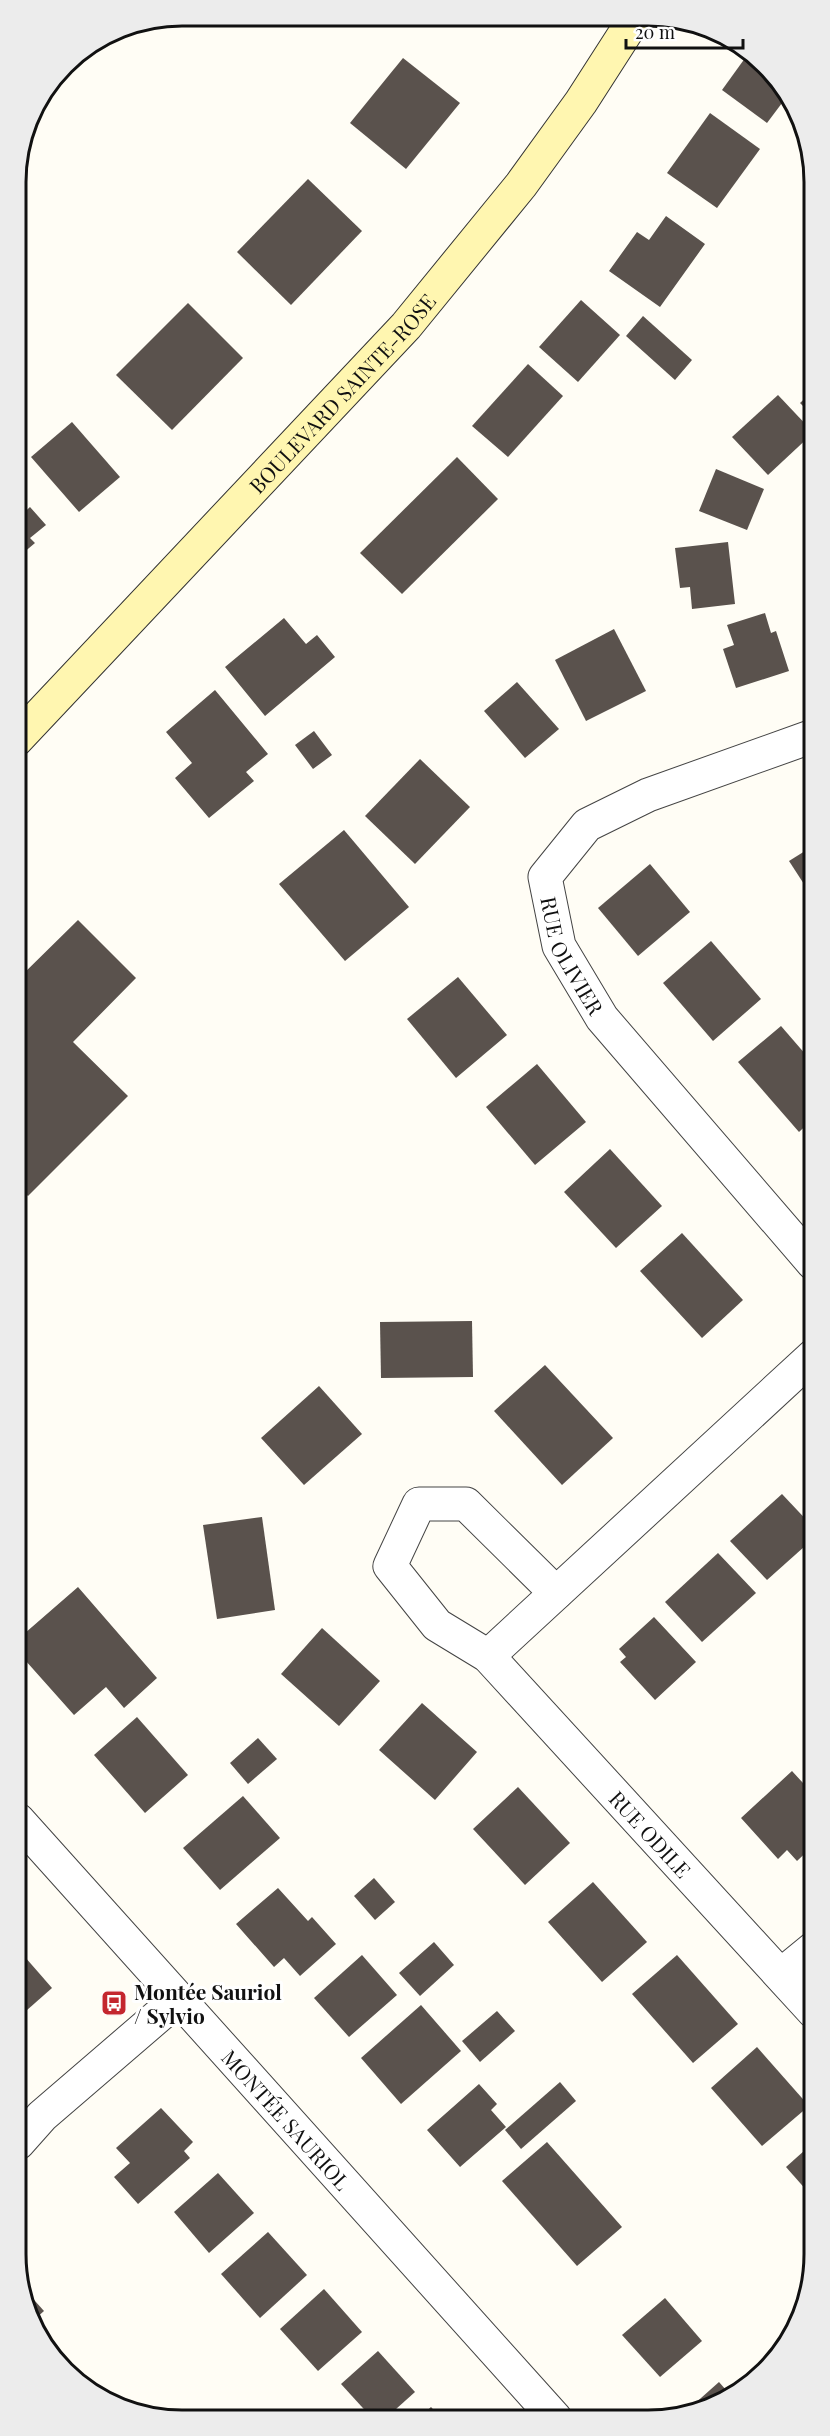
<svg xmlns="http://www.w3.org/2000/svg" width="830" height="2436" font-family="'Playfair Display',serif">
<rect width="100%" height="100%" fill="#fffdf5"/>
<!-- building -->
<g fill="#5a524d">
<polygon points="748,54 766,63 785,99 767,123 722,90"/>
<polygon points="403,58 460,103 406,169 350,123"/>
<polygon points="710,113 760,149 717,208 667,173"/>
<polygon points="308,179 362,231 291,305 237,252"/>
<polygon points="666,216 705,244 660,307 609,271 637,232 649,240"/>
<polygon points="581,300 620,335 578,382 539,347"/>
<polygon points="188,303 243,358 172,430 116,375"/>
<polygon points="643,316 692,360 675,380 626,336"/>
<polygon points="528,364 563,396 508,457 472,426"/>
<polygon points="812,392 812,415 800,403"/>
<polygon points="778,395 812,431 812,434 768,475 732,437"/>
<polygon points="72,422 120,477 79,512 31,457"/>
<polygon points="457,457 498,499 402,594 360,553"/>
<polygon points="716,469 764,489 747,530 699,511"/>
<polygon points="30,507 46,525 30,538 35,543 16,559 16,520"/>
<polygon points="728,542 735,604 692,609 690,587 680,588 675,548"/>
<polygon points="765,613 771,633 776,631 789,671 736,688 723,649 734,645 727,625"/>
<polygon points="284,618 306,644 317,635 335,657 265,716 225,667"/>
<polygon points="614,629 646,691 586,721 555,660"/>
<polygon points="517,682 559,729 525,758 484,711"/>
<polygon points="215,690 268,754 246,772 254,781 209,818 175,778 192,763 166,732"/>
<polygon points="314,731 332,755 313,769 295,745"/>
<polygon points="420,759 470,807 415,864 365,816"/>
<polygon points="344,830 409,907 345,961 279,884"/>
<polygon points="813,846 813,898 789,861"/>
<polygon points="650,864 690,912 638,956 598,908"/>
<polygon points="78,920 136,978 73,1042 128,1096 28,1196 17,1185 16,981"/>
<polygon points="711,941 761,999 713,1041 663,983"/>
<polygon points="458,977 507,1035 456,1078 407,1019"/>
<polygon points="781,1026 813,1063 813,1119 799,1132 738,1062"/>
<polygon points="537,1064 586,1122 535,1165 486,1107"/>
<polygon points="610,1149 662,1206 616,1248 564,1192"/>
<polygon points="682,1233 743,1300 702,1338 640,1271"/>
<polygon points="472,1321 473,1377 381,1378 380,1322"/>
<polygon points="545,1365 613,1438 562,1485 494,1411"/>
<polygon points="319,1386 362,1434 304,1485 261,1438"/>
<polygon points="782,1494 814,1528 814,1538 767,1580 730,1541"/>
<polygon points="262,1517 275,1610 217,1619 203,1525"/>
<polygon points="718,1553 756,1593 702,1642 665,1602"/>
<polygon points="78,1587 157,1678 124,1708 106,1687 74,1715 17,1651 17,1640"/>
<polygon points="654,1617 696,1662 655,1700 620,1662 626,1657 619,1649"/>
<polygon points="322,1628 380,1681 339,1726 281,1674"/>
<polygon points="422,1703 477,1752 435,1800 379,1750"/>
<polygon points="137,1717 188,1775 145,1813 94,1755"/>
<polygon points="258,1738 277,1759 248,1784 230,1763"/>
<polygon points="792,1771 814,1795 814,1845 797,1861 787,1850 778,1859 741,1818"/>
<polygon points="518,1787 570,1843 525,1885 473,1829"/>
<polygon points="243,1796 280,1838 220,1890 183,1848"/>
<polygon points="374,1878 395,1902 375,1920 354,1896"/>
<polygon points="593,1882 647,1942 602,1982 548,1922"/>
<polygon points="278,1888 308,1921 312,1917 336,1944 300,1976 284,1958 274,1967 236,1924"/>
<polygon points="434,1942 454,1965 420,1996 399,1973"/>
<polygon points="18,1949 52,1988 18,2018"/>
<polygon points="362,1955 397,1995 349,2037 314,1998"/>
<polygon points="677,1955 738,2024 693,2063 632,1994"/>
<polygon points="421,2005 461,2051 401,2104 361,2058"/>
<polygon points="497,2011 515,2031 480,2062 462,2041"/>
<polygon points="757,2047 809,2106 762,2146 711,2088"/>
<polygon points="560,2082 576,2101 521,2149 505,2130"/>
<polygon points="479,2084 497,2104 491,2110 506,2127 460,2167 427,2130"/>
<polygon points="161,2108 193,2142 184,2151 190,2158 138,2204 114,2177 130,2163 116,2148"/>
<polygon points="547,2142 622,2227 577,2266 502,2181"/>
<polygon points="814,2142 815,2200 786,2167"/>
<polygon points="218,2173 254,2213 209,2253 174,2212"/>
<polygon points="268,2232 307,2275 260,2318 221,2274"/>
<polygon points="18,2282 44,2311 35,2319 18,2287"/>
<polygon points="324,2289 362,2332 318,2371 280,2329"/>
<polygon points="665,2298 702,2341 660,2377 622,2335"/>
<polygon points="50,2346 83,2383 64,2373"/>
<polygon points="378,2351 415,2392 386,2418 372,2418 341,2384"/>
<polygon points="719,2382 733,2398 686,2416 683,2414"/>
<polygon points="431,2407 441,2418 419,2418"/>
</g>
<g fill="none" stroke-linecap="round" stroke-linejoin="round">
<!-- street casing -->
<g stroke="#444" stroke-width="35">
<g id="street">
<path id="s1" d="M813,736l-165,59 -61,30 -42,52 14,69 43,72 211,245"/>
<path id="s2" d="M556,1593l-90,-89h-47l-29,62 47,59 51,31 326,356"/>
<polyline points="488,1656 813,1356"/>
<path id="s3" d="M18,1820l537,598"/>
<polyline points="781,1975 814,1948"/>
<polyline points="18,2143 42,2116 178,1999"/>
</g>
</g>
<!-- secondary casing -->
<g stroke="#333" stroke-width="35">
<g id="secondary">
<path id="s4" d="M16,740l390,-414 115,-141 60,-83 54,-84"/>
</g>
</g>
<!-- street -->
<use href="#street" stroke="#fff" stroke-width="33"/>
<!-- secondary -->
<use href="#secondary" stroke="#fff6b0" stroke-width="33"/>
</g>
<!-- icons -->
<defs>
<g id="bus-square" transform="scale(1.35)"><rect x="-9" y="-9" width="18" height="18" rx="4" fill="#c4262e" stroke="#fff"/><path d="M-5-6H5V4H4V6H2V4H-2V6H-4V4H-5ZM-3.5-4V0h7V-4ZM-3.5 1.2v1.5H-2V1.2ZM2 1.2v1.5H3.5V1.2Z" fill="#fff"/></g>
</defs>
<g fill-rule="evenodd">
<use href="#bus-square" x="114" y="2003"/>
</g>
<g text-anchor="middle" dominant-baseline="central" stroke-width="6" stroke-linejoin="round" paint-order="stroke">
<!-- street labels -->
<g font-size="21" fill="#111" stroke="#fff">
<text stroke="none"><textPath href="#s4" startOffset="476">BOULEVARD SAINTE-ROSE</textPath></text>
<text stroke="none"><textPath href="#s1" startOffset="394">RUE OLIVIER</textPath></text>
<text stroke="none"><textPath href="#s2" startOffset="618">RUE ODILE</textPath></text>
<text stroke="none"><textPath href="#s3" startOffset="402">MONTÉE SAURIOL</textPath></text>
</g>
<!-- poi labels -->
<g font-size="21" font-weight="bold" fill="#111" stroke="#fff" text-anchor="start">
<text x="134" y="1991">Montée Sauriol<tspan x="134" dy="24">/ Sylvio</tspan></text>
</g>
</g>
<!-- crop -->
<path d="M0 0H830V2436H0ZM182 26H648A156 156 0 0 1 804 182V2254A156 156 0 0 1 648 2410H182A156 156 0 0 1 26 2254V182A156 156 0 0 1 182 26Z" fill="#ececec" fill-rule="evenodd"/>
<path fill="none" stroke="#111" stroke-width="3" d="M182 26H648A156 156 0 0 1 804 182V2254A156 156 0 0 1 648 2410H182A156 156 0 0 1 26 2254V182A156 156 0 0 1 182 26Z"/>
<!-- scale -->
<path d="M626 39v9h117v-9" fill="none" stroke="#111111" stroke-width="3"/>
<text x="635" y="39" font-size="18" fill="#111111" stroke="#ffffff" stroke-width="4.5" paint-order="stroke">20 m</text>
</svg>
